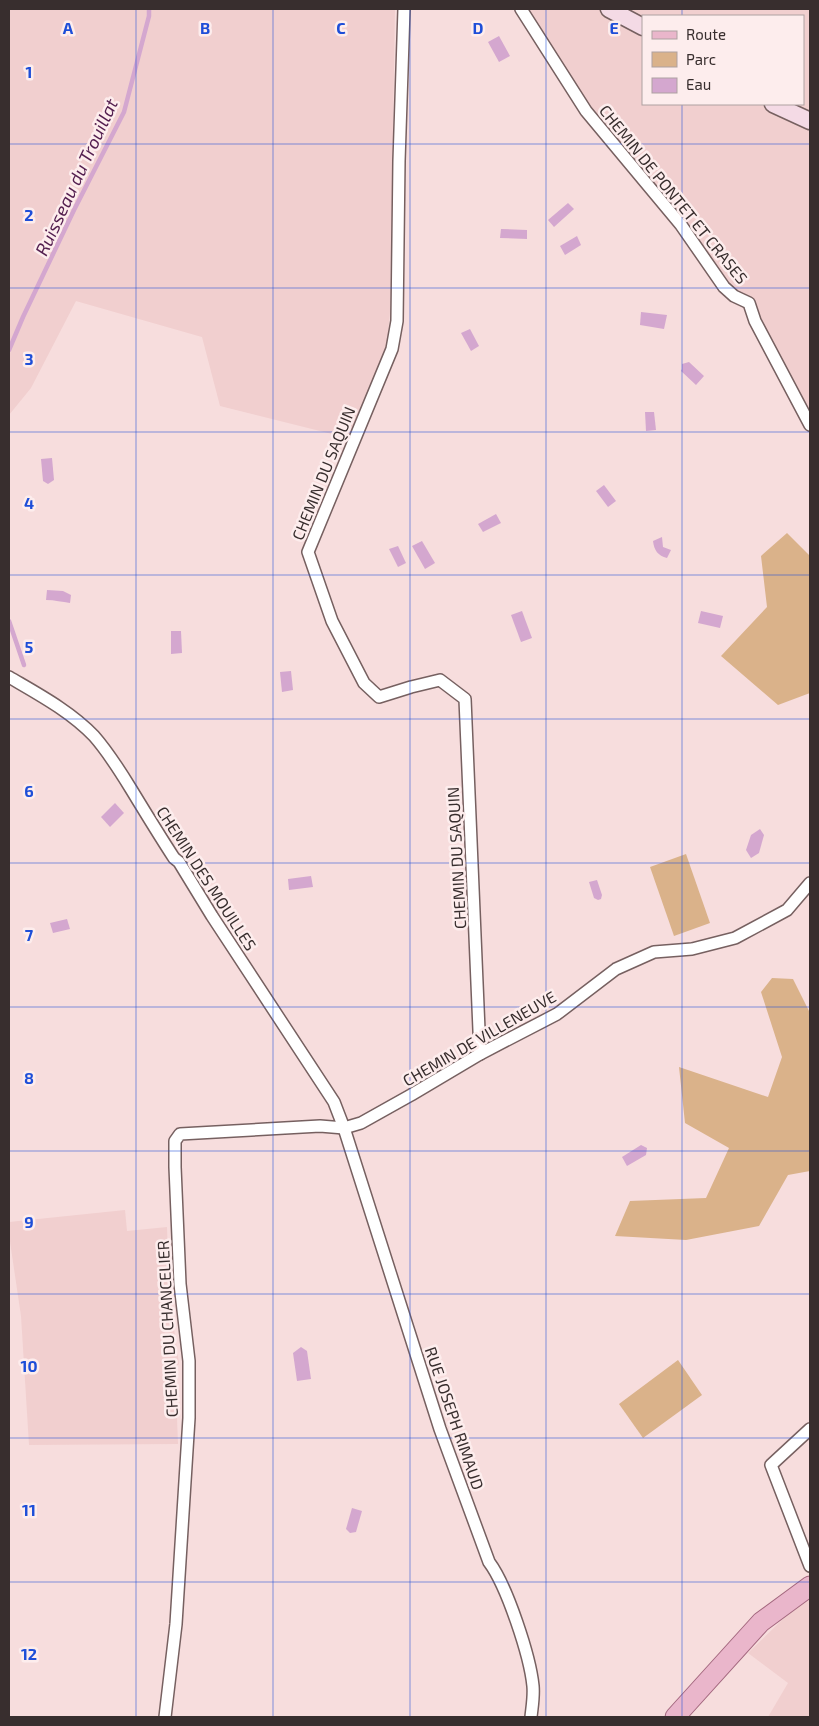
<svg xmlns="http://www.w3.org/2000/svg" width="819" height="1726" font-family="'Exo 2',sans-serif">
<rect width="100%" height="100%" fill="#f7dddd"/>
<!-- built -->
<g fill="#f1cfcf" fill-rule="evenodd">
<polygon points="9,9 395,9 390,312 387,345 348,438 220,406 202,337 76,301 31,388 9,415"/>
<path d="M517,9h293v401l-41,-67 -87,-118 -99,-113zM643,16h160v88h-160z"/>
<polygon points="125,1210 127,1231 167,1227 169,1293 179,1364 175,1367 178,1444 29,1445 21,1316 9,1235 9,1222"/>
<polygon points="810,1599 810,1717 768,1717 788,1683 748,1653 785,1617"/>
</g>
<!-- green -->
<g fill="#dab28a">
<polygon points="787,533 810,556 810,693 778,705 721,656 767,607 761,556"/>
<polygon points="686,854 710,923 674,936 650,867"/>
<polygon points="772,978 793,979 810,1013 810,1171 788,1175 759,1226 686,1240 615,1236 630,1201 706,1198 729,1148 685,1123 679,1067 768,1097 782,1057 761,992"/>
<polygon points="678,1360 702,1395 643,1438 619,1404"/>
</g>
<!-- water -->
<g fill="#d4a7cf">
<polygon points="499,36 510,56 499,62 488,42"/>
<polygon points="568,203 574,209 554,227 548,220"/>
<polygon points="501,229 527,230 527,239 500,238"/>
<polygon points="577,236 581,245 565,255 560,246"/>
<polygon points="641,312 667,315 664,329 640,325"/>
<polygon points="470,329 479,346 471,351 461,333"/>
<polygon points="689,362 704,376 696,385 681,371 682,369 682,364"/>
<polygon points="645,412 654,412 656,430 646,431"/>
<polygon points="52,458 54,480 48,484 43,481 41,459"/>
<polygon points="604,485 616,501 608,507 596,491"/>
<polygon points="496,514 501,523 483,532 478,524"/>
<path d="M662,537l1,10 8,3 -4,8c-9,-2 -13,-8 -14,-17z"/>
<polygon points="422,541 435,563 425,569 412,546"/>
<polygon points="398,546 406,563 398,567 389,549"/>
<path d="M47,590l16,1 8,4 -1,8c-8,-1 -15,-3 -24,-3z"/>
<polygon points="522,611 532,638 521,642 511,615"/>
<polygon points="701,611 723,616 720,628 698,623"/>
<polygon points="171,631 181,631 182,653 171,654"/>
<polygon points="291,671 293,690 282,692 280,672"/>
<polygon points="115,803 124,813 110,827 101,817"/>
<polygon points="760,829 764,835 759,853 751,858 746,850 751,835"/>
<polygon points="311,876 313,887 289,890 288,879"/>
<polygon points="597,880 602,895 601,899 598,900 594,898 589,882"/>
<polygon points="67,919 70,929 53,933 50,923"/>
<polygon points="641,1145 647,1148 646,1155 627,1166 622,1157"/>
<polygon points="301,1347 307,1351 311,1379 297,1381 293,1353"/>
<polygon points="352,1508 362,1511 356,1532 350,1533 346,1529"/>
</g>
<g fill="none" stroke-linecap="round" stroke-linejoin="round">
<!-- stream -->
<g stroke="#d4a7cf" stroke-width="4.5">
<polyline points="9,350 23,317 74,210 124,112 149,16 149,9"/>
<polyline points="9,621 24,665"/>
</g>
<!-- minor casing -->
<g stroke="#766060" stroke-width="14">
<g id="minor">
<polyline points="404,9 399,161 397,321 392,349 308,552 332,621 364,683 379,697 411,687 440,680 465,699 480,1054"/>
<polyline points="521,9 586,111 681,225 724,287 734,296 749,303 755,321 810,425"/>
<path d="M9,677c29,17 61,34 85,59 14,16 26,35 37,53 14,23 28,46 43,69l5,4 33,54 122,186 10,26 96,301 49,133c18,24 41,94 44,124 1,11 -1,21 -2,31"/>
<polyline points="810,1429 771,1465 810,1566"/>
<polyline points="165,1717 176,1624 189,1418 189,1361 180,1284 175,1167 175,1141 180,1134 320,1126 344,1128 361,1123 411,1095 480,1054 557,1014 616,969 654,952 692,949 735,938 787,910 810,883"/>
</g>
</g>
<!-- secondary casing -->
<g stroke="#766060" stroke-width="19">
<g id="secondary">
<polyline points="609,9 643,27"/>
<polyline points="773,104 810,121"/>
</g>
</g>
<!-- primary casing -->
<g stroke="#a3677e" stroke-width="21">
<polyline id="primary" points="675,1717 761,1622 810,1586"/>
</g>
<!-- minor -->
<use href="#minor" stroke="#fff" stroke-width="11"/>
<!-- secondary -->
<use href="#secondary" stroke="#f4dae5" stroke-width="16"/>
<!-- primary -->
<use href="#primary" stroke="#eab6cb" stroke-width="19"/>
</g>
<!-- grid -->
<path fill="none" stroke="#1d4ed8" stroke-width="1" stroke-opacity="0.55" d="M136,9v1708M273,9v1708M410,9v1708M546,9v1708M682,9v7M682,104v1613M9,144h801M9,288h801M9,432h801M9,575h801M9,719h801M9,863h801M9,1007h801M9,1151h801M9,1294h801M9,1438h801M9,1582h801"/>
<g text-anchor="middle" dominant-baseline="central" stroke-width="5" stroke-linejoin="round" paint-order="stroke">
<!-- street labels -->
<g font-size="16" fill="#382e2e" stroke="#fdeded">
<text transform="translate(674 194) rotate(51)">CHEMIN DE PONTET ET CRASES</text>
<text transform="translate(323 473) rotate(-68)">CHEMIN DU SAQUIN</text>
<text transform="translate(456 858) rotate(-93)">CHEMIN DU SAQUIN</text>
<text transform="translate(207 878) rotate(57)">CHEMIN DES MOUILLES</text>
<text transform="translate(479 1038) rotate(-30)">CHEMIN DE VILLENEUVE</text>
<text transform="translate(167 1329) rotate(-93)">CHEMIN DU CHANCELIER</text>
<text transform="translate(455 1418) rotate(71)">RUE JOSEPH RIMAUD</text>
</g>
<!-- water labels -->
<g font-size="18" font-style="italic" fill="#531e4f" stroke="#fdeded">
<text transform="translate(76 177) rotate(-65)">Ruisseau du Trouillat</text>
</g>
</g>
<g font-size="16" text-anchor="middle" font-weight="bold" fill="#1d4ed8" stroke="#fdeded" stroke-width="5" stroke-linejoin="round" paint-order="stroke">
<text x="68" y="34">A</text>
<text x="205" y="34">B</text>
<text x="341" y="34">C</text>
<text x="478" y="34">D</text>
<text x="614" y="34">E</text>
<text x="29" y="78">1</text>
<text x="29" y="221">2</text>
<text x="29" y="365">3</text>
<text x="29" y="509">4</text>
<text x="29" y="653">5</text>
<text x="29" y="797">6</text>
<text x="29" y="941">7</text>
<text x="29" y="1084">8</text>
<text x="29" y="1228">9</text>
<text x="29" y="1372">10</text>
<text x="29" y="1516">11</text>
<text x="29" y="1660">12</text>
</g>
<!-- border -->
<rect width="819" height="1726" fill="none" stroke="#382e2e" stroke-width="20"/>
<!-- legend -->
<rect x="642" y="15" width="162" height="90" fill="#fdeded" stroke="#aea1a1"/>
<rect x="652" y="31" width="25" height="8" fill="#eab6cb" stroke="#aea1a1"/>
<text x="686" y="40" font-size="15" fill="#382e2e">Route</text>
<rect x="652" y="52" width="25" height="15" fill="#dab28a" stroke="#aea1a1"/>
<text x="686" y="65" font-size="15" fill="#382e2e">Parc</text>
<rect x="652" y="78" width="25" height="15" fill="#d4a7cf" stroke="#aea1a1"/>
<text x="686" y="90" font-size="15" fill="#382e2e">Eau</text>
</svg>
